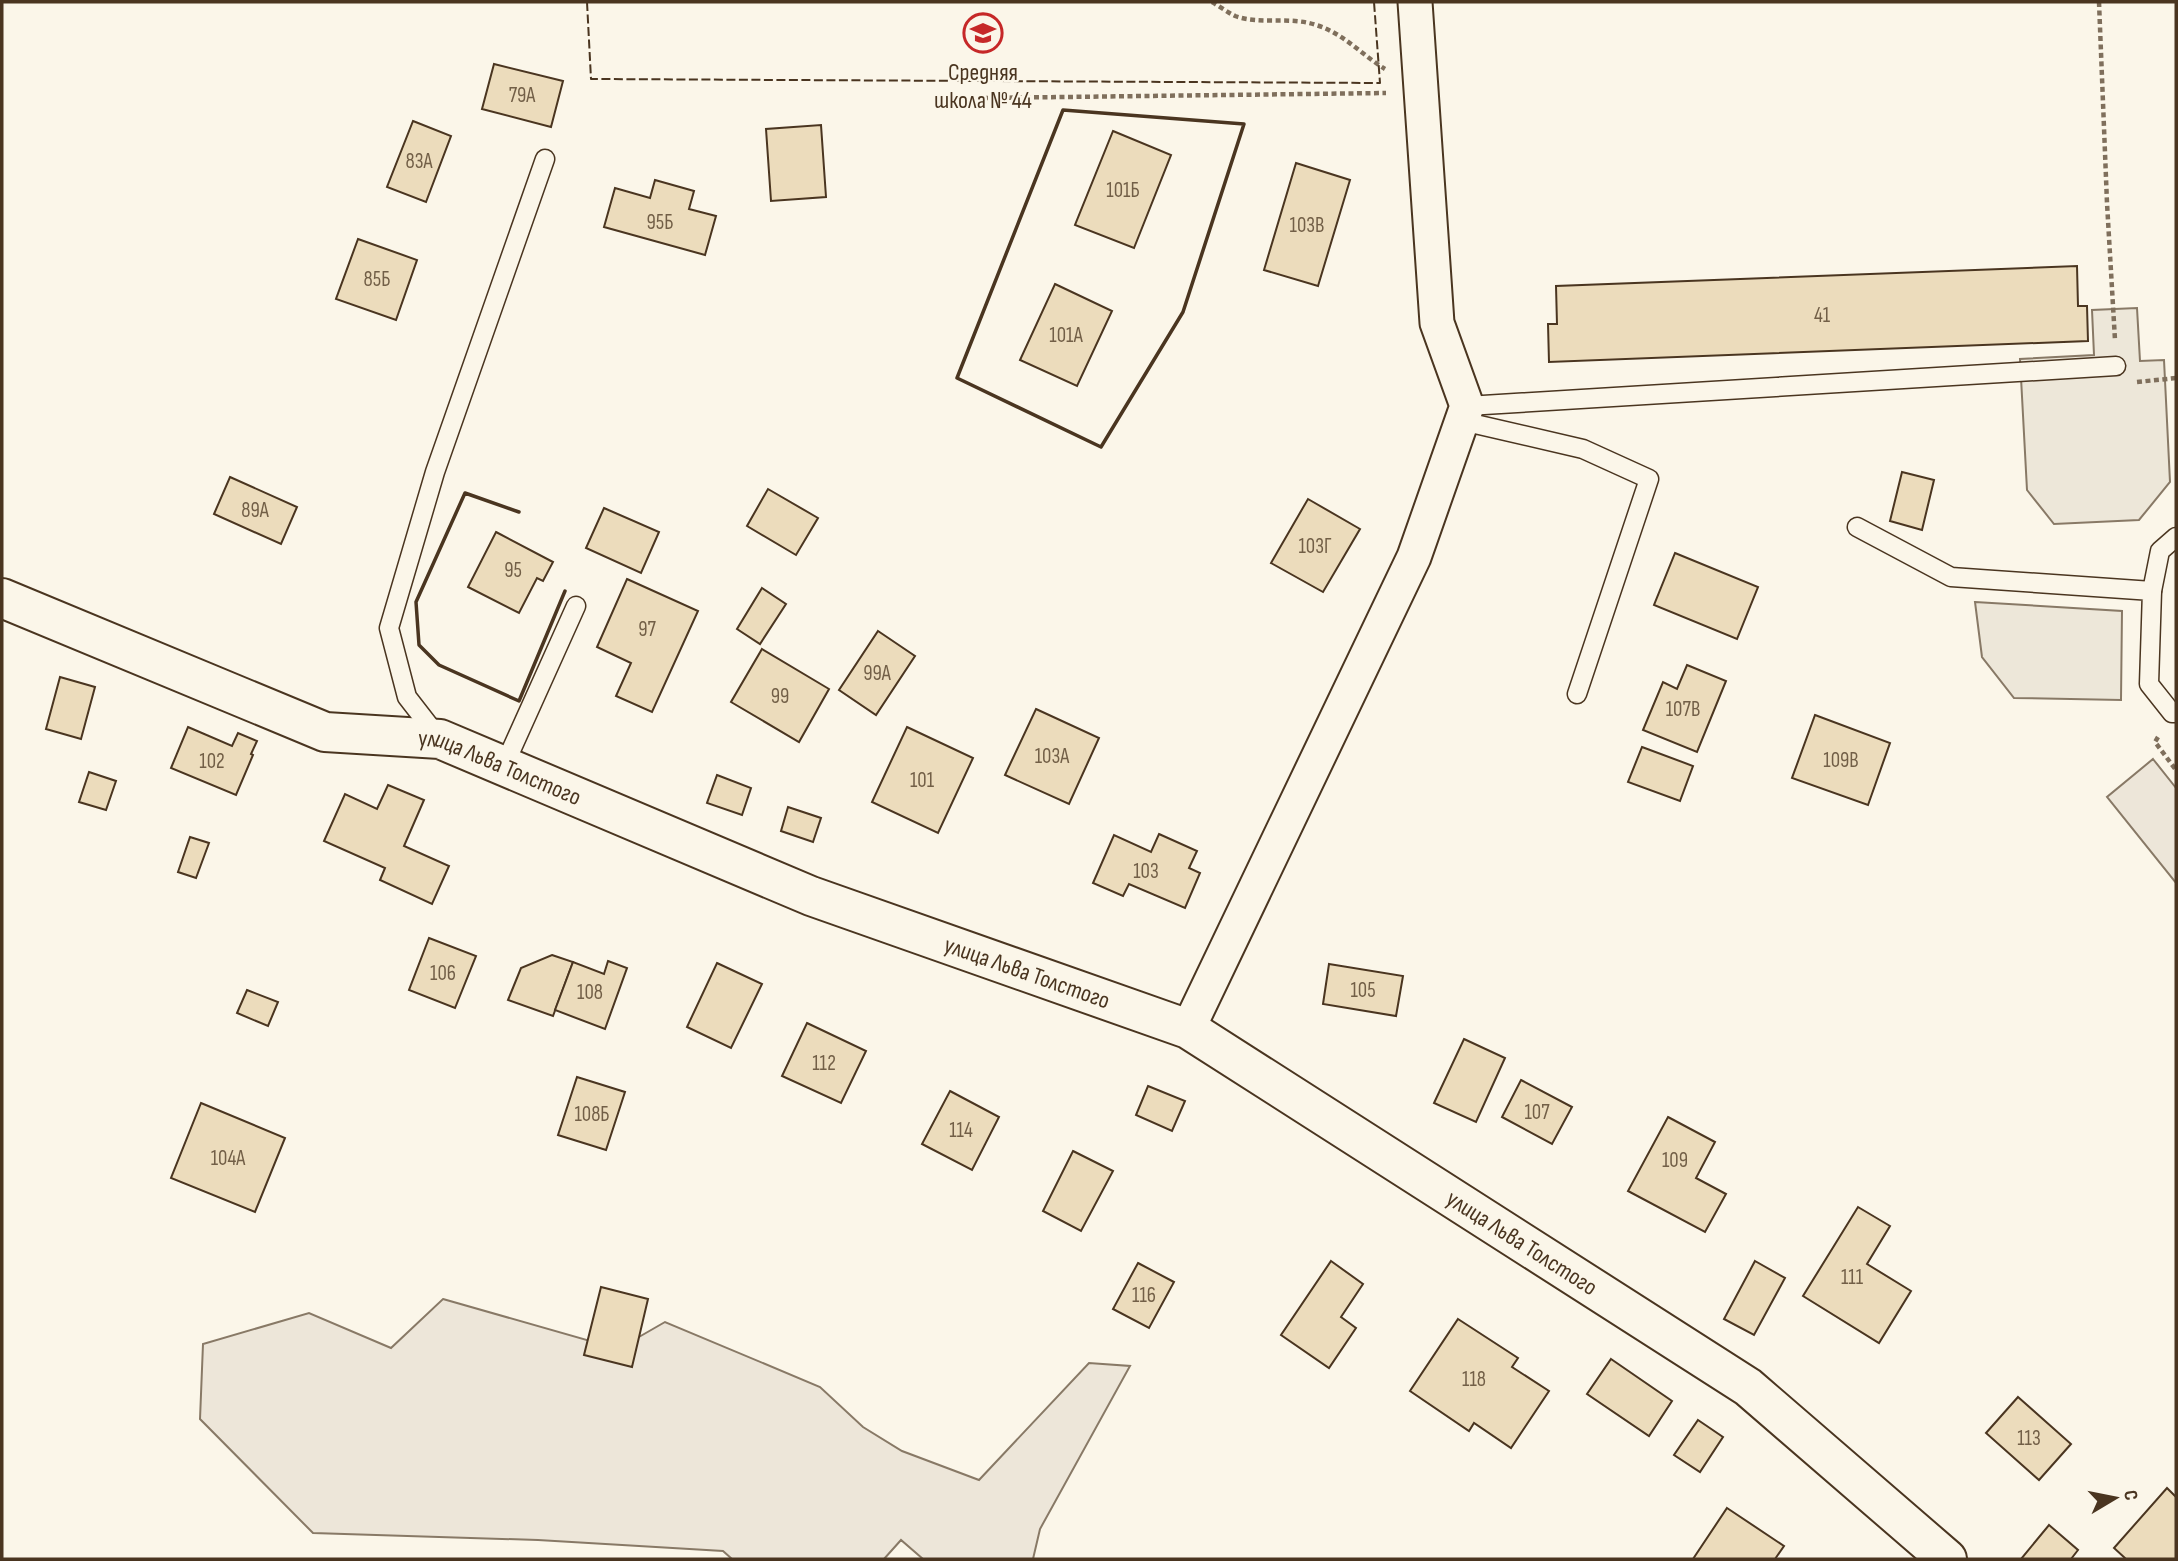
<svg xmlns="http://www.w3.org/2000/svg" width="2178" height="1561" font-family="'Sofia Sans Condensed',sans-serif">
<rect width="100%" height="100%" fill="#fbf6e9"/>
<!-- green -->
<g fill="#ede6d9" stroke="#887966" stroke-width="2">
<polygon points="2153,759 2176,788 2176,883 2107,797"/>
<polygon points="443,1299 618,1349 665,1322 820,1387 863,1427 902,1451 979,1480 1089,1363 1130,1366 1040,1529 1033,1559 923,1559 901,1540 884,1559 732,1559 723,1551 538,1540 313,1533 200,1419 203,1344 309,1313 391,1348"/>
</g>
<!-- parking -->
<g fill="#ede7d9" stroke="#887966" stroke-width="2">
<polygon points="2137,308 2140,361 2164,360 2170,482 2139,520 2054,524 2027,490 2020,359 2094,355 2092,310"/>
<polygon points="1975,602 2122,611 2121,700 2014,698 1982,657"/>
</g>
<!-- building -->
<g fill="#ecdcbc" stroke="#4a3520" stroke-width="2">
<polygon points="494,64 563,81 551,127 482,109"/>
<polygon points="413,121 451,136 426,202 387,187"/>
<polygon points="821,125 826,197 771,201 766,129"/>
<polygon points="1113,131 1171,155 1134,248 1075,225"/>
<polygon points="1296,163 1350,180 1318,286 1264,270"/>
<polygon points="655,180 694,191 689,209 716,216 705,255 604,227 615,188 650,198"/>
<polygon points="358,239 417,260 396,320 336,299"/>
<polygon points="2077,266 2078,306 2087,306 2088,341 1549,362 1548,324 1557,324 1556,286"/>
<polygon points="1055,284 1112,311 1077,386 1020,360"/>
<polygon points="1902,472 1934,480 1922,530 1890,521"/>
<polygon points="230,477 297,507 281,544 214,514"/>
<polygon points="768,489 818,518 796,555 747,526"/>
<polygon points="1308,499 1360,529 1323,592 1271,563"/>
<polygon points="604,508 659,532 641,573 586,548"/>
<polygon points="496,532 553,562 543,581 537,578 519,613 468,587"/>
<polygon points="1675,553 1758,587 1737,639 1654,605"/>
<polygon points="627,579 698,611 652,712 616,696 631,663 597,647"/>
<polygon points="762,588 786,604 760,644 737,629"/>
<polygon points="878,631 915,656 876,715 839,690"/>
<polygon points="762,649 829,689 799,742 731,702"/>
<polygon points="1687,665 1726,681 1697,752 1643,730 1663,682 1677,689"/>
<polygon points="60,677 95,687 81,739 46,729"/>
<polygon points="1036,709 1099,738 1069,804 1005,775"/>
<polygon points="1815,715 1890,743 1868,805 1792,778"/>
<polygon points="188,727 232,746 238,733 257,741 251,754 253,755 236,795 171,768"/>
<polygon points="907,727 973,758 938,833 872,802"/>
<polygon points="1642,747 1693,766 1680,801 1628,782"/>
<polygon points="89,772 116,781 106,810 79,802"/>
<polygon points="717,775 751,788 742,815 707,803"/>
<polygon points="388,785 424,800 404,846 449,866 432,904 380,880 385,868 324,841 345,794 377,809"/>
<polygon points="788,807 821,818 813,842 781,831"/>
<polygon points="1159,834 1197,851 1189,868 1200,873 1185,908 1129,884 1123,896 1093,883 1114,835 1151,852"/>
<polygon points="190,837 209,843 196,878 178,872"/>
<polygon points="429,938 476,956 455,1008 409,990"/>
<polygon points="552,955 573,962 553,1016 508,1000 521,968"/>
<polygon points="608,961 627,968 605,1029 555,1010 573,962 604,974"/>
<polygon points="717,963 762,984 731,1048 687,1027"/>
<polygon points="1329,964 1403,976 1396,1016 1323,1004"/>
<polygon points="247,990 278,1002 268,1026 237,1013"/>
<polygon points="807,1023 866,1051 841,1103 782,1076"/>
<polygon points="1464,1039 1505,1058 1476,1122 1434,1103"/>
<polygon points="577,1077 625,1092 606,1150 558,1135"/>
<polygon points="1521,1080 1572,1107 1552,1144 1502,1117"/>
<polygon points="1148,1086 1185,1101 1172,1131 1136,1115"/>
<polygon points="950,1091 999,1117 972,1170 922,1144"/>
<polygon points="201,1103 285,1138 255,1212 171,1178"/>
<polygon points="1668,1117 1715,1142 1696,1178 1726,1194 1705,1232 1628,1191"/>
<polygon points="1073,1151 1113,1171 1081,1231 1043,1211"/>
<polygon points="1858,1207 1890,1226 1867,1264 1911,1291 1879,1343 1803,1296"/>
<polygon points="1331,1261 1363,1284 1341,1317 1356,1328 1329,1368 1281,1335"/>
<polygon points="1755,1261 1785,1278 1754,1335 1724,1319"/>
<polygon points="1138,1263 1174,1282 1149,1328 1113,1309"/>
<polygon points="601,1287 648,1299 632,1367 584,1355"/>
<polygon points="1458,1319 1518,1358 1512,1367 1549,1391 1511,1448 1474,1423 1469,1431 1410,1391"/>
<polygon points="1611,1359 1672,1401 1649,1436 1587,1394"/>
<polygon points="2018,1397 2071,1444 2039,1480 1986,1433"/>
<polygon points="1698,1420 1723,1437 1700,1472 1674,1455"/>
<polygon points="2167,1488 2176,1497 2176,1559 2126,1559 2114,1548"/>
<polygon points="1727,1508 1784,1546 1775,1559 1693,1559"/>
<polygon points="2049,1525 2078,1550 2071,1559 2021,1559"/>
</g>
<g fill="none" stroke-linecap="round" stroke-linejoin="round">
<!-- service casing -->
<g stroke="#4a3520" stroke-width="21">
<g id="service">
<polyline points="1467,406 2116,366"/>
<polyline points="1462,421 1583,449 1649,479 1577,694"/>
<polyline points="1857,527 1951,577 2152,591 2149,684 2172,713 2176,713"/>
<polyline points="2152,591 2160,551 2176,537"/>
<polyline points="438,737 407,697 389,628 435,472 545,159"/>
<polyline points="504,766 576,606"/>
</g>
</g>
<!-- minor casing -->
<g stroke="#4a3520" stroke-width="37">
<polyline id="minor" points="1188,1029 1414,557 1467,406 1437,323 1415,2"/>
</g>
<!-- tertiary casing -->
<g stroke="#4a3520" stroke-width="42">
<g id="tertiary">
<path id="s1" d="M2,598l323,134 115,7 371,157 377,133 560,358 199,172"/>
</g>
</g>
<!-- path -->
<g stroke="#7f6f5c" stroke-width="4.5" stroke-dasharray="5 3.5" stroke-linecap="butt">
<path d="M1212,2c7,4 15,10 23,14 24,9 55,0 81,9 27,8 46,30 69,44"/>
<polyline points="2099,2 2107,203 2115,340"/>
<polyline points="983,98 1386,93"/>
<polyline points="2137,382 2176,378"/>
<polyline points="2158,737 2155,742 2176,770"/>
</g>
<!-- service -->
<use href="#service" stroke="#fbf6e9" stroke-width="18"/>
<!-- minor -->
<use href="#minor" stroke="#fbf6e9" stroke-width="33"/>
<!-- tertiary -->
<use href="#tertiary" stroke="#fbf6e9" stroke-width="38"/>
<!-- fence -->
<polyline stroke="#4a3520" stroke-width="2" stroke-dasharray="9 3.5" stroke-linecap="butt" points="587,2 591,79 1380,83 1374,2"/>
<!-- wall -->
<g stroke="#4a3520" stroke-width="3.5">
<polygon points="1063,110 1244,124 1183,312 1101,447 957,378"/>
<polyline points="519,512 465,493 416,602 419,645 439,665 519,701 565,591"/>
</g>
</g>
<!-- icons -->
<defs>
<g id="school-ring" transform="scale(2.0125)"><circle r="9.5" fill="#fbf6e9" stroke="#c62828" stroke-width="1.5"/><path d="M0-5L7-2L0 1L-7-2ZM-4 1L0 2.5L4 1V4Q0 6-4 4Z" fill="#c62828"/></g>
</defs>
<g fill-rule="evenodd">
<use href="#school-ring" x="983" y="33"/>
</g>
<g text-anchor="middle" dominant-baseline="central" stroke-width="5" stroke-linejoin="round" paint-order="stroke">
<!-- number labels -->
<g font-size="21" fill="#725f47">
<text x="522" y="95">79А</text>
<text x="419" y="161">83А</text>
<text x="1123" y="190">101Б</text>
<text x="660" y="222">95Б</text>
<text x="1307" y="225">103В</text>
<text x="377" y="279">85Б</text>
<text x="1822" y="315">41</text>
<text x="1066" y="335">101А</text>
<text x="255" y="510">89А</text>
<text x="1315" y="546">103Г</text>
<text x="513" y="570">95</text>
<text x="647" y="629">97</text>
<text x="877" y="673">99А</text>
<text x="780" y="696">99</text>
<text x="1683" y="709">107В</text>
<text x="1052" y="756">103А</text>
<text x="1841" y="760">109В</text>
<text x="212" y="761">102</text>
<text x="922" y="780">101</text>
<text x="1146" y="871">103</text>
<text x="443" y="973">106</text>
<text x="1363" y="990">105</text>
<text x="590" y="992">108</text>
<text x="824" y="1063">112</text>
<text x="1537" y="1112">107</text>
<text x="592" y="1114">108Б</text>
<text x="961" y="1130">114</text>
<text x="228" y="1158">104А</text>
<text x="1675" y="1160">109</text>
<text x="1852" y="1277">111</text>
<text x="1144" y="1295">116</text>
<text x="1474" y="1379">118</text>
<text x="2029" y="1438">113</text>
</g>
<!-- poi labels -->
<g font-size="24" fill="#4a3520" stroke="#fbf6e9">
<text x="983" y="72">Средняя<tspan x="983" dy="28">школа № 44</tspan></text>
</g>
<!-- street labels -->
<g font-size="24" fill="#4a3520" stroke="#fbf6e9">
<text stroke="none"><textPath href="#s1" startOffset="530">улица Льва Толстого</textPath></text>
<text stroke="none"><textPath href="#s1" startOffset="1097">улица Льва Толстого</textPath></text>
<text stroke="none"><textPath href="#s1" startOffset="1664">улица Льва Толстого</textPath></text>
</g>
</g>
<!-- border -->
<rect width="2178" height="1561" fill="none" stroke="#4a3520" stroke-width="7"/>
<!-- north arrow -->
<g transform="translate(2115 1498) rotate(80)" stroke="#fbf6e9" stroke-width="5" paint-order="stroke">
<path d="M0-5L12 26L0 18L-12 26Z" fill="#4a3520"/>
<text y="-10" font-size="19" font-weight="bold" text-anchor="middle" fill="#4a3520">С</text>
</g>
</svg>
